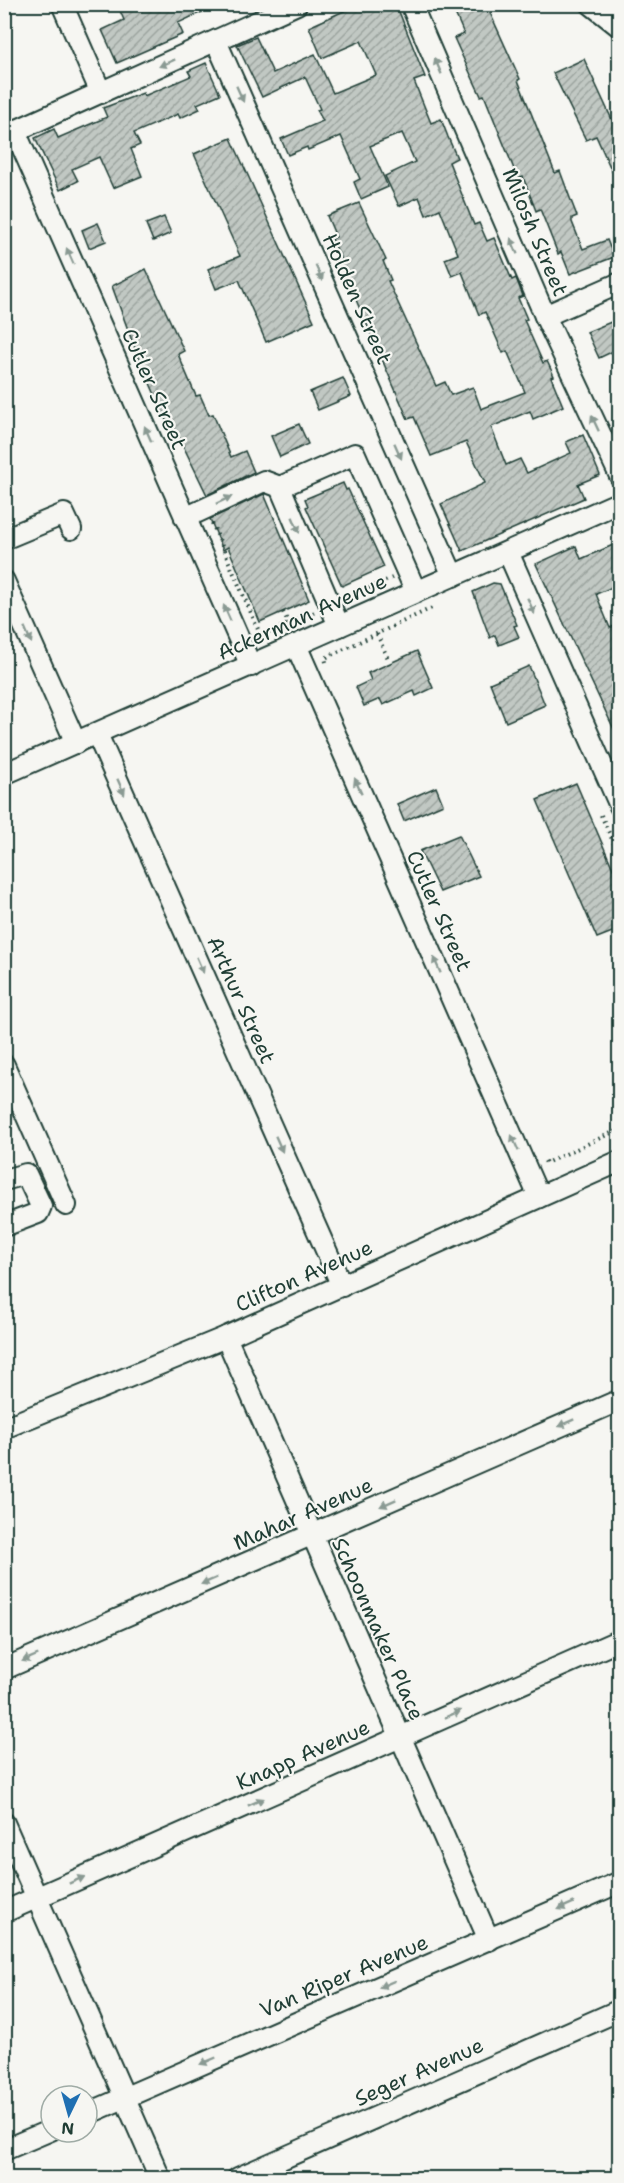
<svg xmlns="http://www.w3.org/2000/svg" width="624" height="2183" font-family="'Shantell Sans',sans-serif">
<defs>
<pattern id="building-hatch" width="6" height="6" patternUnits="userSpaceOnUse" patternTransform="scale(1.5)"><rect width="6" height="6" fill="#c1c8c3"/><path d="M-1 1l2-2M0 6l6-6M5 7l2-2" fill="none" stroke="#9ca49f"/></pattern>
</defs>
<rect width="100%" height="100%" fill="#f6f6f2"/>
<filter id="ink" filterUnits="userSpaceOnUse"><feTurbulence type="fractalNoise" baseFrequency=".0167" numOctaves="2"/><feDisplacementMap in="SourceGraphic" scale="12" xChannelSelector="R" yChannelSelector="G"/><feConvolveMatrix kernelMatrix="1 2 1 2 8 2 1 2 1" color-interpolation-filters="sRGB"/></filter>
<g filter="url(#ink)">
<!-- building -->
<g fill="url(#building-hatch)" stroke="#1f3d34" stroke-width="1.5">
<polygon points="117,4 219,4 178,23 183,34 117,63 102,30 124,20"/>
<polygon points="344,4 396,4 425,77 414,81 431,123 441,119 448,137 457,158 449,162 474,225 479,223 487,241 494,238 512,280 516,278 523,296 518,298 527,319 524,320 543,363 547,361 554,376 551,377 563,406 533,419 530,411 491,427 506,465 520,459 527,473 571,453 566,442 583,435 600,475 578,484 584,498 462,551 441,504 485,483 466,442 431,456 414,417 408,419 339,261 341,259 332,239 336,237 327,216 359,203 386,260 383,261 391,280 388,281 436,386 445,382 451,395 473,387 481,409 525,392 507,351 503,353 485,312 479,315 462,272 452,276 445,259 458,254 440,209 426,215 419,197 399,206 385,176 415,162 402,133 370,146 388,187 361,199 354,182 360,179 341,136 308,150 307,147 288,155 281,139 323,121 317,110 320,109 305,77 262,97 237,45 256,37 273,73 315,54 333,93 376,75 361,41 322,58 309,27 346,10"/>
<polygon points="451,4 486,4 520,79 518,80 555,173 560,171 570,198 577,216 572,218 572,222 583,249 607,240 614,257 570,274 561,252 558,254 540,209 536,211 523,177 518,179 484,95 481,96 464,60 454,38 464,34"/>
<polygon points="584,59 620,137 620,189 596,136 586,140 553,73"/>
<polygon points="206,63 220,94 197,104 200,109 180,118 178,114 134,133 140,145 131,149 142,176 113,188 99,157 72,169 78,181 60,190 35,138 54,129 58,138 107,117 103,108 143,93 144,96 191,76 188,71"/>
<polygon points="231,138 314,321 266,342 239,280 216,289 208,269 240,256 194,154"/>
<polygon points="164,217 171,233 153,241 146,224"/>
<polygon points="98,223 106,241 89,248 82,230"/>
<polygon points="146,269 184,351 178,354 196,396 200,395 209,415 213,414 231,457 245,451 254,472 207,495 174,427 170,429 135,349 112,286"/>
<polygon points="611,322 620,341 620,348 599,358 587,332"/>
<polygon points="343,378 351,396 318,410 310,392"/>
<polygon points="299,424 308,444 280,457 271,436"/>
<polygon points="343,483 346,490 348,489 384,567 342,586 306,507 308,506 305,499"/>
<polygon points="264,494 309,600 260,622 228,547 223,550 210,519"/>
<polygon points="620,542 620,584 596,594 610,628 616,625 620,634 620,742 536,564 576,546 581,559"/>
<polygon points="493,583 500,584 517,625 514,626 519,637 499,645 495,635 490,638 473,592"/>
<polygon points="417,651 433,688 416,696 414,691 383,705 380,699 364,706 356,687 371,680 368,673"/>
<polygon points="529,666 545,705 506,722 490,683"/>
<polygon points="576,783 620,885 620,929 597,938 537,800"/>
<polygon points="436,787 443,804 404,821 397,804"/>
<polygon points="459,835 479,876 440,892 420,851"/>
</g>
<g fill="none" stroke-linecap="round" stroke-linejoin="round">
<!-- minor casing -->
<g stroke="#1f3d34" stroke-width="24">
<g id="minor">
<polyline points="62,4 101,93"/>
<polyline points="411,4 545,316 620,476"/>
<polyline points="591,4 620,27"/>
<polyline points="216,41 453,576"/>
<polyline points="15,131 251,666"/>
<polyline points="4,136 297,4"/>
<polyline points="545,316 620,283"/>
<polyline points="280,487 355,454 416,592"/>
<polyline points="185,518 264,481 280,487 339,626"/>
<polyline points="4,539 64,514 71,529"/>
<polyline points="508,552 620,806"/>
<polyline points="4,581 76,743"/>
<polyline points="296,645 539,1197"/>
<polyline points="97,734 342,1286"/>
<polyline points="4,774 620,502"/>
<polyline points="4,1065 66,1205"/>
<polyline points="4,1180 26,1174 41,1206 38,1213 4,1226"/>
<polyline points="226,1337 489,1940"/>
<polyline points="4,1428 226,1337 620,1161"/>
<polyline points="4,1669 620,1400"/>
<polyline points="4,1823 160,2178"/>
<polyline points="4,1912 620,1640"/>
<polyline points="87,2114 620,1882"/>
<polyline points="4,2150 51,2130"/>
<polyline points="238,2178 620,2010"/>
</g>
</g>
<!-- path -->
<g stroke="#1f3d34" stroke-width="4" stroke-dasharray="1.5 4.5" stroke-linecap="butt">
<polyline points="212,523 261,636 315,612"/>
<polyline points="347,598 392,578"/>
<polyline points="283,612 289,624"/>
<polyline points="377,634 389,661"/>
<polyline points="326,662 325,658 434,607"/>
<polyline points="601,815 620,857"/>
<polyline points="545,1161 546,1163 620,1129"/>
</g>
<!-- minor -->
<use href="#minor" stroke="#f6f6f2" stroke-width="20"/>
</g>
<!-- one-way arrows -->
<defs><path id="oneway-solid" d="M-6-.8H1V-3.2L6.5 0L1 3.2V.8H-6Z" transform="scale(1.5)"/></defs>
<g fill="#8a9a93">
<use href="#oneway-solid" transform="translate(167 63) rotate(156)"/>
<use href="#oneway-solid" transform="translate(438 66) rotate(-113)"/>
<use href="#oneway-solid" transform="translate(240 94) rotate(66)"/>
<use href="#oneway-solid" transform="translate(514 246) rotate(-113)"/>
<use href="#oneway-solid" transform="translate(70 256) rotate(-114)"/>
<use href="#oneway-solid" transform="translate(319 273) rotate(66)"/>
<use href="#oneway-solid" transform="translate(595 423) rotate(-115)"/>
<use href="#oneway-solid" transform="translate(148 434) rotate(-114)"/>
<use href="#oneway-solid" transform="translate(398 451) rotate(66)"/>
<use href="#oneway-solid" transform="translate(224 500) rotate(-25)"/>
<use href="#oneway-solid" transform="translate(296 525) rotate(67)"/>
<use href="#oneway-solid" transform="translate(531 606) rotate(66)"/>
<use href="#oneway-solid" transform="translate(227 613) rotate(-114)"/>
<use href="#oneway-solid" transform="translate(28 635) rotate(66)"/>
<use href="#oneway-solid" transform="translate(358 786) rotate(-114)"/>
<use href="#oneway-solid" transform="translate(121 787) rotate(66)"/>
<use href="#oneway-solid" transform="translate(200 965) rotate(66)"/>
<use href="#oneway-solid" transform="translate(437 965) rotate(-114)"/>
<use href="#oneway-solid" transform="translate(515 1143) rotate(-114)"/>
<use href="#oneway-solid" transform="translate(279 1144) rotate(66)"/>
<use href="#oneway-solid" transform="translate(566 1423) rotate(156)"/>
<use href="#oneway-solid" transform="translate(388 1503) rotate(156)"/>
<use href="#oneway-solid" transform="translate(209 1581) rotate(157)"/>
<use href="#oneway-solid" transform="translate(30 1658) rotate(157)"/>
<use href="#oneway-solid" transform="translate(453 1714) rotate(-24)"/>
<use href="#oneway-solid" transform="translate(256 1802) rotate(-24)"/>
<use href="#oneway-solid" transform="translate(77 1880) rotate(-24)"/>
<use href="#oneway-solid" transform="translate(566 1906) rotate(156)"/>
<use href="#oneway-solid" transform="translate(387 1984) rotate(157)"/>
<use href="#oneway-solid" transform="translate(208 2061) rotate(157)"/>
</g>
</g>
<g text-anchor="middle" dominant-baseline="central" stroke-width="4.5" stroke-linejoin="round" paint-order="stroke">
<!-- street labels -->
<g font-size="21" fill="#1f3d34" stroke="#f6f6f2">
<text transform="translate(535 232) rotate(67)">Milosh Street</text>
<text transform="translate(357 299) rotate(66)">Holden Street</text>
<text transform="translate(154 389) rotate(66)">Cutler Street</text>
<text transform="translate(302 617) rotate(-24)">Ackerman Avenue</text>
<text transform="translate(439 911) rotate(66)">Cutler Street</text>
<text transform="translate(241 1000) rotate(66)">Arthur Street</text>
<text transform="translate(304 1276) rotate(-24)">Clifton Avenue</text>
<text transform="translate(303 1514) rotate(-24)">Mahar Avenue</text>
<text transform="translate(378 1629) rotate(66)">Schoonmaker Place</text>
<text transform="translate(303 1755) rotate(-24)">Knapp Avenue</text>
<text transform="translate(344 1976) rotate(-23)">Van Riper Avenue</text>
<text transform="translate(419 2072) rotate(-24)">Seger Avenue</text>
</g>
</g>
<!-- margin -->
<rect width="624" height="2183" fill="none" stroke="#f6f6f2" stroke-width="24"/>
<rect x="12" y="12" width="600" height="2159" fill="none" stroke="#1f3d34" stroke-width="2" filter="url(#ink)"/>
<!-- north arrow -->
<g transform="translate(69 2114) rotate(185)"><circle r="28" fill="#f6f6f2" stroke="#a0aca6" stroke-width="1.5"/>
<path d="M0-4.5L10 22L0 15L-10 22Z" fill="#1f6fb2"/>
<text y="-9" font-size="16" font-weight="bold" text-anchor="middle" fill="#1f3d34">N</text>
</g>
</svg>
